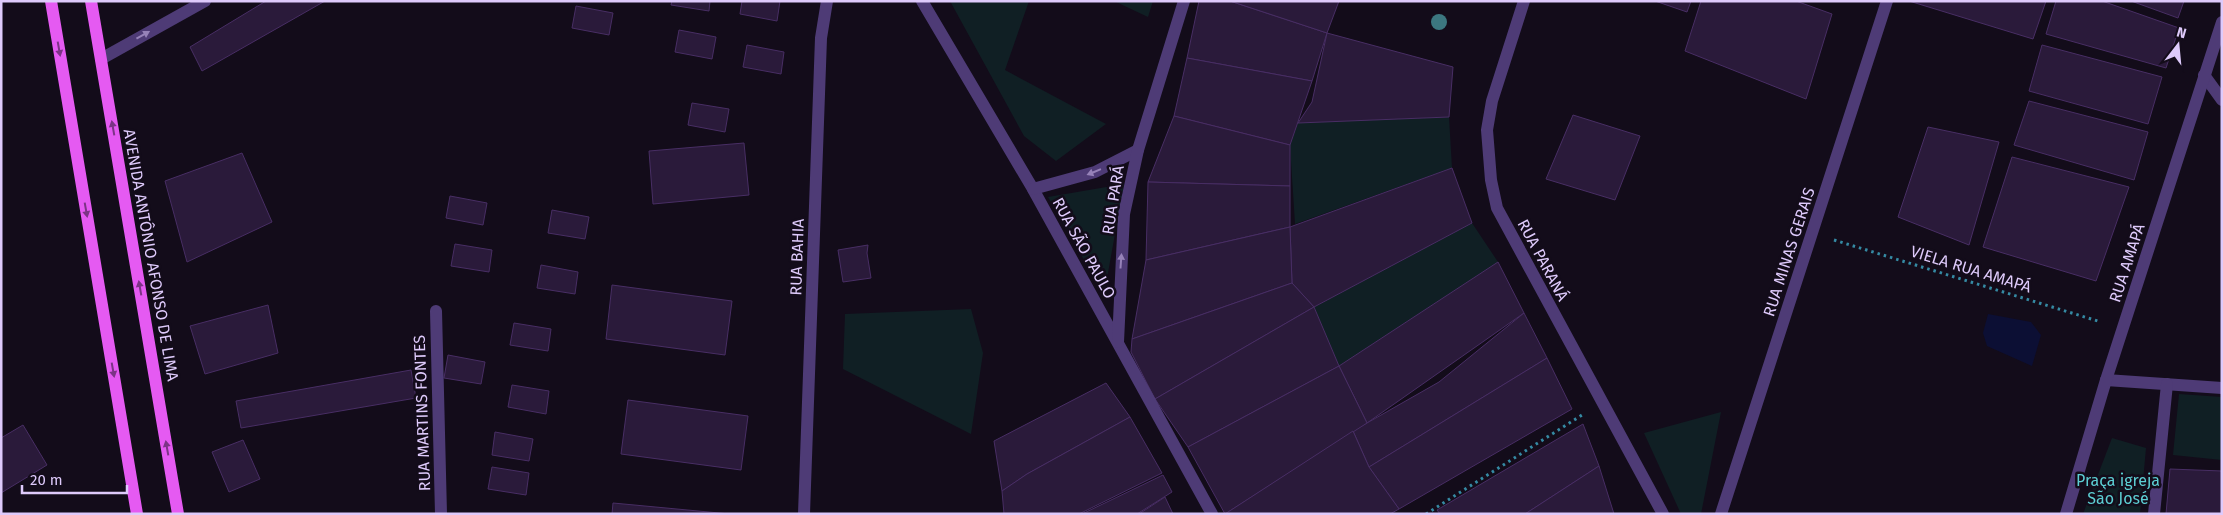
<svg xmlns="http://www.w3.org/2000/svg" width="2223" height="515" font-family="'Fira Sans',sans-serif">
<rect width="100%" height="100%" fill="#130c1a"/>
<!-- green -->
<g fill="#101f24">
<polygon points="950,1 1029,1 1005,70 1106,124 1056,161 1024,136"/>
<polygon points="1114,1 1153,1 1148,17"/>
<polygon points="1449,117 1452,168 1295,224 1290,145 1298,123"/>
<polygon points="1124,184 1104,295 1048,197"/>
<polygon points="1472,223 1498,262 1339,366 1314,307"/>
<polygon points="971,309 983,353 971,434 843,369 845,314"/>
<polygon points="2179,394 2222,397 2222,460 2173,455"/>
<polygon points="1721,412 1701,514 1681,514 1644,433"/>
<polygon points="2112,438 2146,448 2140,514 2083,514"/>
</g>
<!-- water -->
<polygon fill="#0c0f34" points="1988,314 2031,322 2041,335 2032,366 1987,346 1983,333"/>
<!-- building -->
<g fill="#2a1a3a" stroke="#482e64">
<polygon points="266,1 325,1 202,71 190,47"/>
<polygon points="672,1 710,1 709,11 671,5"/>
<polygon points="742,1 780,1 777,21 740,14"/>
<polygon points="1199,1 1230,1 1327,33 1312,81 1187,58"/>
<polygon points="1230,1 1339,1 1327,33"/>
<polygon points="1655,1 1691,1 1687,12"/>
<polygon points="1701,1 1796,1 1832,14 1806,99 1685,51"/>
<polygon points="1909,1 2046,1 2033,39"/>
<polygon points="2056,1 2102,1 2179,28 2166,68 2046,34"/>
<polygon points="2131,1 2184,1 2178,18"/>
<polygon points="576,6 613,13 609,35 572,28"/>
<polygon points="679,30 716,37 712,59 675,52"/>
<polygon points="1327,33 1453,67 1449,117 1298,123 1312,102"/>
<polygon points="747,45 784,52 781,74 743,67"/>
<polygon points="2042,45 2162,77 2148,124 2029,91"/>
<polygon points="1187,58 1312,81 1290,145 1174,116"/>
<polygon points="2029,101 2148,132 2134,180 2014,145"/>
<polygon points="692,103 729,109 725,132 688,125"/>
<polygon points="1573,115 1640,136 1615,200 1546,179"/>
<polygon points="1174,116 1290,145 1290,186 1148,182"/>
<polygon points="1928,127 1999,142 1969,245 1898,217"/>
<polygon points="744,143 749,195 653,204 649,151"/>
<polygon points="242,153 272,222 187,262 165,181"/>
<polygon points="2012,157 2129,187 2096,281 1983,247"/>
<polygon points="1452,168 1472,223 1314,307 1292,283 1290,227"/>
<polygon points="1148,182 1290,186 1290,227 1146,260"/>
<polygon points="450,196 487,203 483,225 446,218"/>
<polygon points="552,210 589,217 585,239 548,233"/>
<polygon points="1290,227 1292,283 1132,339 1146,260"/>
<polygon points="455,244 492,250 489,272 451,266"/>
<polygon points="868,245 867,253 871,278 843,282 838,250"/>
<polygon points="1498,262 1524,313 1367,423 1339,366"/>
<polygon points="541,265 578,272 575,294 537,288"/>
<polygon points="1292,283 1314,307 1155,399 1131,352 1132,339"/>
<polygon points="612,285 732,301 725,355 606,339"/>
<polygon points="268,305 278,353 205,374 190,326"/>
<polygon points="1314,307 1339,366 1188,447 1155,399"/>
<polygon points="1524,313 1547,358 1369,467 1353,431 1439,382"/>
<polygon points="514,323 551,329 548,351 510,345"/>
<polygon points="448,355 485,362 481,384 444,378"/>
<polygon points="1547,358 1572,409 1399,509 1369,467"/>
<polygon points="1339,366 1367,423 1225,514 1188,447"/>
<polygon points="411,370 416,398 241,428 236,401"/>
<polygon points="1106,383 1130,417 1027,474 1002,491 994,441"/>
<polygon points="512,385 549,391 546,414 508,407"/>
<polygon points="628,400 748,416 741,470 621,454"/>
<polygon points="1130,417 1162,473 1079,514 1004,514 1002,491 1027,474"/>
<polygon points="1583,424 1599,466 1525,514 1440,514 1437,510"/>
<polygon points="23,425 47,465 1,493 1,438"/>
<polygon points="1353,431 1369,467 1399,509 1390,514 1225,514"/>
<polygon points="495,432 533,439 529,461 492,455"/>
<polygon points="243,440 260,479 229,492 212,452"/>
<polygon points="1599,466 1614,514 1525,514"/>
<polygon points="492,467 529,473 526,495 488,489"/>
<polygon points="2170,469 2222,471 2222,514 2166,514"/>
<polygon points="1163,475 1172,492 1137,514 1082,514"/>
<polygon points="1165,497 1173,514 1139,514"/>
<polygon points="613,503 730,514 612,514"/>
</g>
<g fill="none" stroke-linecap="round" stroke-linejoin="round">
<!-- path -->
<g stroke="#358aa3" stroke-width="3" stroke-dasharray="2.5 4" stroke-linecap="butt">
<polyline points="1834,240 2101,322"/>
<polyline points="1426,514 1582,415"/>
</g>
<!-- minor -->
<g stroke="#4e3b76" stroke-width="12">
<polyline points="922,1 1033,189 1212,514"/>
<polyline points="1524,1 1492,101 1487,130 1491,180 1497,208 1663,514"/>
<polyline points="101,59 205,1"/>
<polyline points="2204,75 2222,100"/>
<polyline points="1033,189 1095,172 1138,150"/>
<polyline points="436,311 441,514"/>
<polyline points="1118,342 1124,214 1138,150 1184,1"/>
<polyline points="2106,380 2222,388"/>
<polyline points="804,514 821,38 827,1"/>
<polyline points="1721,514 1887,1"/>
<polyline points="2066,514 2106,380 2222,22"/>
<polyline points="2154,514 2167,384"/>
</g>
<!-- major -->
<g stroke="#e55af2" stroke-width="12">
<polyline points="51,1 137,514"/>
<polyline points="91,1 178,514"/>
</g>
</g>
<!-- trees -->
<circle fill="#3c7780" cx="1439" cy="22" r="8"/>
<!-- one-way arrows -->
<defs><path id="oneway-solid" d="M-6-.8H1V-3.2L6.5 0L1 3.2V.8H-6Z" transform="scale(1.25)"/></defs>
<g fill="#9682b8">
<use href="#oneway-solid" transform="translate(143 35) rotate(-29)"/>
<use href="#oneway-solid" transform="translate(1094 172) rotate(158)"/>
<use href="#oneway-solid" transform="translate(1121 261) rotate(-86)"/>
</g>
<g fill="#7c3386">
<use href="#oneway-solid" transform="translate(59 49) rotate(80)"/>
<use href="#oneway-solid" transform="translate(113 128) rotate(-100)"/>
<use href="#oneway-solid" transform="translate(86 210) rotate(80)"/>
<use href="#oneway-solid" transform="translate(140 288) rotate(-100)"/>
<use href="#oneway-solid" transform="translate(113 370) rotate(80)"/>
<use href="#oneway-solid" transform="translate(167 448) rotate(-100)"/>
</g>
<g text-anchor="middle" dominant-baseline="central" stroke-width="5" stroke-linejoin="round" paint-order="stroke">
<!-- street labels -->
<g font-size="16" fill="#decafb" stroke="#130c1a">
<text transform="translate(1113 200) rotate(-81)">RUA PARÁ</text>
<text transform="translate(1084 248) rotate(61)">RUA SÃO PAULO</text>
<text transform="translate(1789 252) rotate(-72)">RUA MINAS GERAIS</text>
<text transform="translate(151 255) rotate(80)">AVENIDA ANTÔNIO AFONSO DE LIMA</text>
<text transform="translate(797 257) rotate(-88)">RUA BAHIA</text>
<text transform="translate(1543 260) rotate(62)">RUA PARANÁ</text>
<text transform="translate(2127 263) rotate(-72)">RUA AMAPÁ</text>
<text transform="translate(1971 269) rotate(17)">VIELA RUA AMAPÁ</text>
<text transform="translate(422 413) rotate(-92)">RUA MARTINS FONTES</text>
</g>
<!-- park labels -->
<g font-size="16" fill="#5dcfd4" stroke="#130c1a">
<text x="2118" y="480">Praça igreja<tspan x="2118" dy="18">São José</tspan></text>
</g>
</g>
<!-- border -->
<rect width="2223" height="515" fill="none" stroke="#decafb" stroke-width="5"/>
<!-- north arrow -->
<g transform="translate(2178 45) rotate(16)" stroke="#130c1a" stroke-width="4" paint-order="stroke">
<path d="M0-4L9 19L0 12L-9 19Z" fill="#decafb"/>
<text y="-8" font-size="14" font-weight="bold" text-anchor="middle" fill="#decafb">N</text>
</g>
<!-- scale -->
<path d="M22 485v8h105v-8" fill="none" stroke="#decafb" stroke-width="2.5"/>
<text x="30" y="485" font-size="15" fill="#decafb" stroke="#130c1a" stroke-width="4" paint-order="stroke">20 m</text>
</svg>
